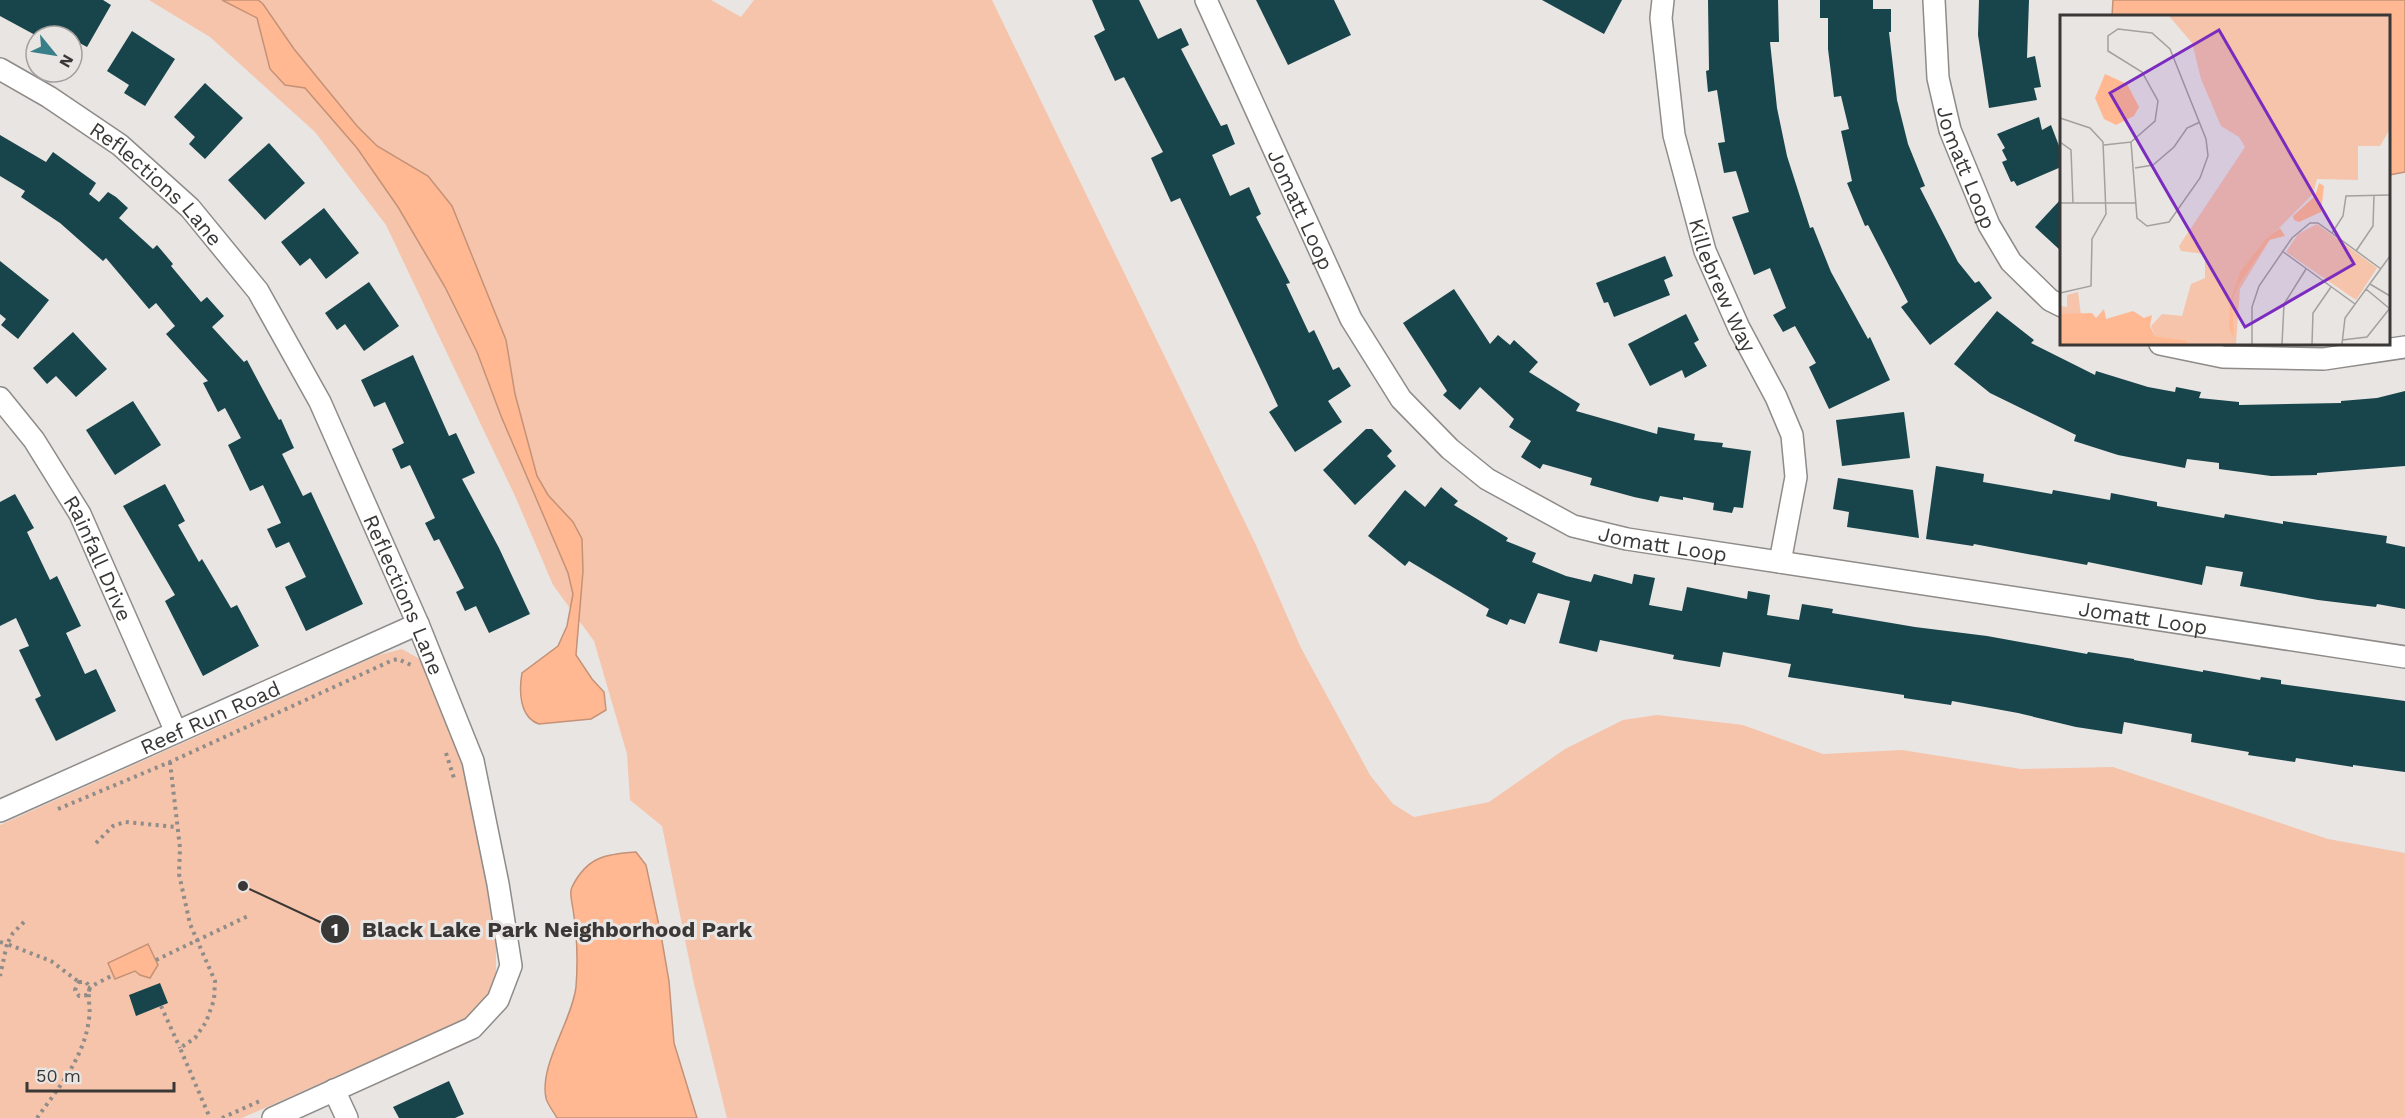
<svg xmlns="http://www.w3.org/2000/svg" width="2405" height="1118" font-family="'Work Sans',sans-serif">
<rect width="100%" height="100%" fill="#e9e5e3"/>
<!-- green -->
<g fill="#f5c4aa">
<polygon points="149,0 711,0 741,17 754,0 992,0 1256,545 1301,648 1370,775 1393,804 1414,817 1489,802 1565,749 1623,720 1657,715 1743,725 1823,754 1902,750 2021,769 2113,767 2328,839 2405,853 2405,1118 727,1118 694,984 662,826 630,800 627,754 594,641 553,585 515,496 386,225 315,132 210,37"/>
<polygon points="402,649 423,661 454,735 477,826 496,947 496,978 490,997 474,1015 242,1118 0,1118 0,825 379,655"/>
</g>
<!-- water -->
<g fill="#ffb892" stroke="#c49277" stroke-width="1.5">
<path d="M222,0h36l5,4 31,45 63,77 20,20 51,30 24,30 54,134 9,54 22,82 11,19 25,27 9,17 1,32 -7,84 16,24 12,13 2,18 -15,9 -52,5c-20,-7 -20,-34 -17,-51l36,-27 9,-20 6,-32 -5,-21 -67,-157 -24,-64 -32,-65 -47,-80 -41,-59 -52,-60 -20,-3 -15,-16 -13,-51z"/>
<polygon points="2113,0 2405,0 2405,172 2389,175 2388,16 2112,16"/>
<path d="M636,852l10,13 15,70 8,46 5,62 23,75h-140c-3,-6 -10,-14 -11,-20 -7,-33 26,-77 30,-111 2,-26 1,-53 -3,-78 -1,-7 -4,-16 -1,-22 15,-30 33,-33 64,-35z"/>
<polygon points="148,944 158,965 150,978 140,975 135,971 115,979 108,963"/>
</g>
<!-- building -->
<g fill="#18444b">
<polygon points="0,0 103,0 111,5 87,47 72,39 72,36 37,36 0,16"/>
<polygon points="1092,0 1139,0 1158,39 1181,28 1189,45 1181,49 1221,126 1227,124 1235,144 1212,155 1230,196 1249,187 1261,214 1256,217 1290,283 1286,284 1309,333 1314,330 1333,370 1339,367 1351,386 1328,401 1342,422 1295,452 1269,412 1278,406 1180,198 1171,202 1151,158 1163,152 1124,77 1115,81 1094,36 1105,30"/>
<polygon points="1256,0 1334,0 1351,35 1288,65"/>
<polygon points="1542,0 1622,0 1604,34"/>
<polygon points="1708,0 1778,0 1779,42 1770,42 1777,108 1787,156 1810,228 1813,227 1831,272 1868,339 1870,337 1890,380 1829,409 1809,367 1816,363 1795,326 1783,332 1773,315 1786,308 1770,268 1754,275 1732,217 1749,212 1736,171 1724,173 1718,143 1725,142 1717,90 1708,92 1706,71 1709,70"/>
<polygon points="1820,0 1873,0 1873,9 1891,9 1891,32 1889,32 1897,100 1908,144 1925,186 1920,188 1958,262 1975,283 1979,281 1992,298 1930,345 1901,307 1908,302 1868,225 1865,226 1847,183 1852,181 1841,131 1849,129 1841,96 1834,97 1828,49 1828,18 1820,18"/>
<polygon points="1979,0 2029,0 2027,58 2035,56 2041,87 2034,88 2037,100 1989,108 1978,35"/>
<polygon points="132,31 175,59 145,106 124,93 129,85 107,71"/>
<polygon points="205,83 243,118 205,159 189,144 195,137 174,117"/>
<polygon points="2039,117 2042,130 2051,125 2061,151 2061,167 2017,186 2014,181 2011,182 2002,162 2007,160 2002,150 2005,148 1997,134"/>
<polygon points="0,135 46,162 53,152 96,183 89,194 99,202 108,192 116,197 128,208 119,218 153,249 157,245 173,264 171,266 201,302 207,297 224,316 212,327 244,362 247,360 279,420 281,419 294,448 282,454 303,496 311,492 363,604 306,631 285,587 306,577 289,542 276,548 267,529 281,523 263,485 250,491 228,445 241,438 225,408 218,412 203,383 208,381 166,334 175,326 156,303 149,309 106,258 103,261 60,223 21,197 25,191 0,176"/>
<polygon points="269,143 305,183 265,220 228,180"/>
<polygon points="2061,199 2061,251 2035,227"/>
<polygon points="324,208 359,253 326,279 310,258 300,266 281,242"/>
<polygon points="1665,256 1673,276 1664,280 1670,295 1614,317 1608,302 1604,303 1596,283"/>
<polygon points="0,261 49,300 18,339 1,325 6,319 0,314"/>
<polygon points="369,282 399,326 364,351 345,324 337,330 325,313"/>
<polygon points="1454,289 1490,344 1498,335 1510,345 1514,340 1538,362 1529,372 1580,404 1576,411 1657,434 1658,427 1695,434 1694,440 1723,443 1722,447 1751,451 1743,508 1734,507 1732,513 1713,510 1714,503 1683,497 1683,500 1660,496 1658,502 1634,497 1590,485 1592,478 1543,464 1540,469 1521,457 1531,441 1509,427 1514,419 1480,387 1460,410 1443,395 1447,391 1403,323"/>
<polygon points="1997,311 2034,340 2031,343 2095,375 2096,371 2148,387 2175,392 2176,387 2201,392 2199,398 2239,402 2239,405 2341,403 2341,401 2377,398 2405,391 2405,466 2317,473 2317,475 2271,476 2219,469 2219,463 2187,459 2185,468 2118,455 2074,441 2076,435 1990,393 1954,364"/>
<polygon points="1686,314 1699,340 1694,343 1707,366 1685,378 1682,370 1650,386 1628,344"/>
<polygon points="73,332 107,369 76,397 56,376 47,384 33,368"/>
<polygon points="413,355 449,436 456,433 475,473 462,479 499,548 530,614 489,633 476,606 465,611 456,592 464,588 439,539 434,541 425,523 435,518 410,465 401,469 392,449 404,443 385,402 374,407 361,380"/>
<polygon points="133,401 161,445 115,475 86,430"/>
<polygon points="1904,412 1910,458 1842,466 1836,420"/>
<polygon points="1366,429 1372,429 1392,451 1387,456 1396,466 1355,505 1323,470"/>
<polygon points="1936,466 1984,474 1983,482 2052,494 2053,490 2110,500 2111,493 2157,502 2157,506 2224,518 2225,514 2283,524 2283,521 2387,536 2386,543 2405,547 2405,609 2377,604 2376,607 2318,600 2240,586 2243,572 2206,566 2202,585 2088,562 2087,565 1974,544 1973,546 1926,539"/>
<polygon points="1838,478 1913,490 1919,538 1847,527 1849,512 1833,509"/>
<polygon points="165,484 185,521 178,525 199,562 202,559 231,608 237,605 259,646 203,676 165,601 175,595 123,506"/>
<polygon points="1441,487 1458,501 1454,505 1508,538 1506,541 1536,553 1532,562 1566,576 1591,582 1594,574 1632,584 1634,574 1655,578 1649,605 1682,611 1687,587 1747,599 1748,591 1770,595 1767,615 1799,620 1802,604 1833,609 1832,613 1915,627 1987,636 2087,654 2088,652 2134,659 2134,660 2203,672 2203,670 2260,680 2261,677 2281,680 2281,684 2405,701 2405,772 2353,765 2353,767 2296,758 2295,762 2248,755 2249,752 2191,742 2192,734 2124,722 2122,734 2076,727 2018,713 1952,701 1951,705 1904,698 1904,695 1788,677 1791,664 1723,652 1720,667 1673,659 1674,655 1600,640 1597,652 1559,643 1570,601 1538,593 1525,624 1510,619 1507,625 1486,616 1489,609 1409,561 1405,566 1368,536 1405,490 1425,507"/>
<polygon points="15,494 34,528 27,532 50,580 57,576 81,626 66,633 85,674 96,669 116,711 56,741 35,699 41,696 19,650 29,646 16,618 0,626 0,502"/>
<polygon points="160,983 168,1003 136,1016 129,995"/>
<polygon points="449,1081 464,1114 455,1118 399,1118 393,1107"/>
</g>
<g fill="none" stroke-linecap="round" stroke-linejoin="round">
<!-- street casing -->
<g stroke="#8e8b89" stroke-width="24">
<g id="street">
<path id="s1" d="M1206,0l145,319 50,80 49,50 37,30 86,47 54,13 778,118"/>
<path id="s2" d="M1663,0l-2,18 13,117 31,116 34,77 37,69 16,38 4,42 -16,85"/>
<path id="s3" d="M1934,0l4,78 12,52 39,95 22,37 39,38 12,6"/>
<path id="s4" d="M0,69l49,28 71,48 70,63 68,83 62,111 98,222 55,137 25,123 13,82 -13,34 -26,28 -199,90"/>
<polyline points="2160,344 2223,357 2324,359 2405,347"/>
<path id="s5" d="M0,398l34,42 46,74 96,218"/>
<path id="s6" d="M0,811l418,-187"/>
<polyline points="334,1090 347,1118"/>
</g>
</g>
<!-- path -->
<g stroke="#8f8c8a" stroke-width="4" stroke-dasharray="3 4.5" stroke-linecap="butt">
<polyline points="446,753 454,778"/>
<polyline points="170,762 180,848 179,874 190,924 215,981 214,1000 206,1022 195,1038 180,1048 210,1118"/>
<polyline points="58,809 170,762 393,660 398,659 413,666"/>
<polyline points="96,843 113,826 125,822 177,827"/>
<polyline points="24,922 13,933 7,944 51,961 79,982"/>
<polyline points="0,942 7,944 0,976"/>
<polyline points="156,960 248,916"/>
<polygon points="79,982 86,982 90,987 88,995 79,996 75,990"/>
<polyline points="161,1006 180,1048"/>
<path d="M37,1118c22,-31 47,-60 52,-99 2,-11 -2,-21 1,-32l23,-12"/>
<polyline points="222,1118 262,1100"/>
</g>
<!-- street -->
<use href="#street" stroke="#fff" stroke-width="21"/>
</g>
<g text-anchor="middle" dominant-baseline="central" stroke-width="6" stroke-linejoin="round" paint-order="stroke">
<!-- street labels -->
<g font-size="21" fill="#3a3837" stroke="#e9e5e3">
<text stroke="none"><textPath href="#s3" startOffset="172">Jomatt Loop</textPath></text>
<text stroke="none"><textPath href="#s4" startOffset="195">Reflections Lane</textPath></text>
<text stroke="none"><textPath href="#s1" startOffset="230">Jomatt Loop</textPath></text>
<text stroke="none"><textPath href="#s2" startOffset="294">Killebrew Way</textPath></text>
<text stroke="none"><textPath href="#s1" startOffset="752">Jomatt Loop</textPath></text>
<text stroke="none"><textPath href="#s5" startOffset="189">Rainfall Drive</textPath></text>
<text stroke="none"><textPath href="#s4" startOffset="681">Reflections Lane</textPath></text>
<text stroke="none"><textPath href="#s1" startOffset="1238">Jomatt Loop</textPath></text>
<text stroke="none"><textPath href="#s6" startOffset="230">Reef Run Road</textPath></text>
</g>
</g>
<!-- overview -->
<g transform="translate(2060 15)">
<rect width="330" height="330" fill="#e9e5e3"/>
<path d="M109,1h221v113l-10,17h-22v34l-41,-1 -4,15 -39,39 -34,56 -4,55h-46l-5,-4 -30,-4 -4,-10 11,-12 20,2 9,-32 14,-6v-24l-24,-3 -2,-5 66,-99 -6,-10 -18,-11 -20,-47 -9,-36zM257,209l60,44 -21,32 -70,-48 12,-18zM18,277l3,23 -21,-1v-8l7,1v-12z" fill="#f5c4aa"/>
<path d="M45,59l22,10 12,23 -5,9 -18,9 -12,-6 -9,-21zM259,168l5,3 -3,26 -22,10 -5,-2 -1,-4 22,-20zM220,213l5,8 -16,4 -30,44 -7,17 2,38 -5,-11 1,-25 10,-31 25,-32zM44,294l2,10 27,-8 11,7 8,-3 -2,11 5,10 30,4 5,4h-130v-30l32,-1 4,5z" fill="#ffb892"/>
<path fill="none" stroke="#a3a09e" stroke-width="1.5" d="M0,103l30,10 13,14 3,72 -14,25 -1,47 -31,7M0,127l11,8 2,53h-13M44,130l27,-3 6,76 10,8 22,-4 31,-44 8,-22 -2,-17 -36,-90 -18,-16 -34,-4 -10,7v15l34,21 16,29 -3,20 -24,21M75,153l18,-3 21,-18 13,-19 13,-6M13,188h63M272,218l11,-17 3,-20 44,-1M222,236l73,53M296,236l17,-25 1,-31M310,269l20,12M306,274l24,20M282,325l25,-3 23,-29M192,329v-37l7,-21 33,-48 18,-15h8l63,46M222,329l2,-40 22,-35M252,329l1,-31 18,-26M282,329l3,-26 45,-62"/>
<path fill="#7b2cbf" fill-opacity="0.15" stroke="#7b2cbf" stroke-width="3" d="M159,15l135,234 -109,63 -135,-234z"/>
<rect width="330" height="330" fill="none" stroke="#3a3837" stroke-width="3"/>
</g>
<!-- callouts -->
<path fill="none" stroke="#3a3837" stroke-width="2" d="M243 886L335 929"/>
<g fill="#3a3837" stroke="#e9e5e3" stroke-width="2">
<circle cx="243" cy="886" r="6"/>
<circle cx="335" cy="929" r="15"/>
</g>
<g font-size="18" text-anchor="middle" font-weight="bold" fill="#fff">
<text x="335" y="936">1</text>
</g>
<g font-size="22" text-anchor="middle" font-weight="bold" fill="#3a3837" stroke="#e9e5e3" stroke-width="6" stroke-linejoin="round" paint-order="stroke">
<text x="557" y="937">Black Lake Park Neighborhood Park</text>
</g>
<!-- north arrow -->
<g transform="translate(54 54) rotate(120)"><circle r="28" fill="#e9e5e3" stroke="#a3a09e" stroke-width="1.5"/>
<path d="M0-4.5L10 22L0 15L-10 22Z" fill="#397f8a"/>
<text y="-9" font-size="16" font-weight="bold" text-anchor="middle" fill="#3a3837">N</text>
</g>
<!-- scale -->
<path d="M27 1082v9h147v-9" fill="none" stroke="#3a3837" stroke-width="3"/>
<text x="36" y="1082" font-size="18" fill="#3a3837" stroke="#e9e5e3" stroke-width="4.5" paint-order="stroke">50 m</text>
</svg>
